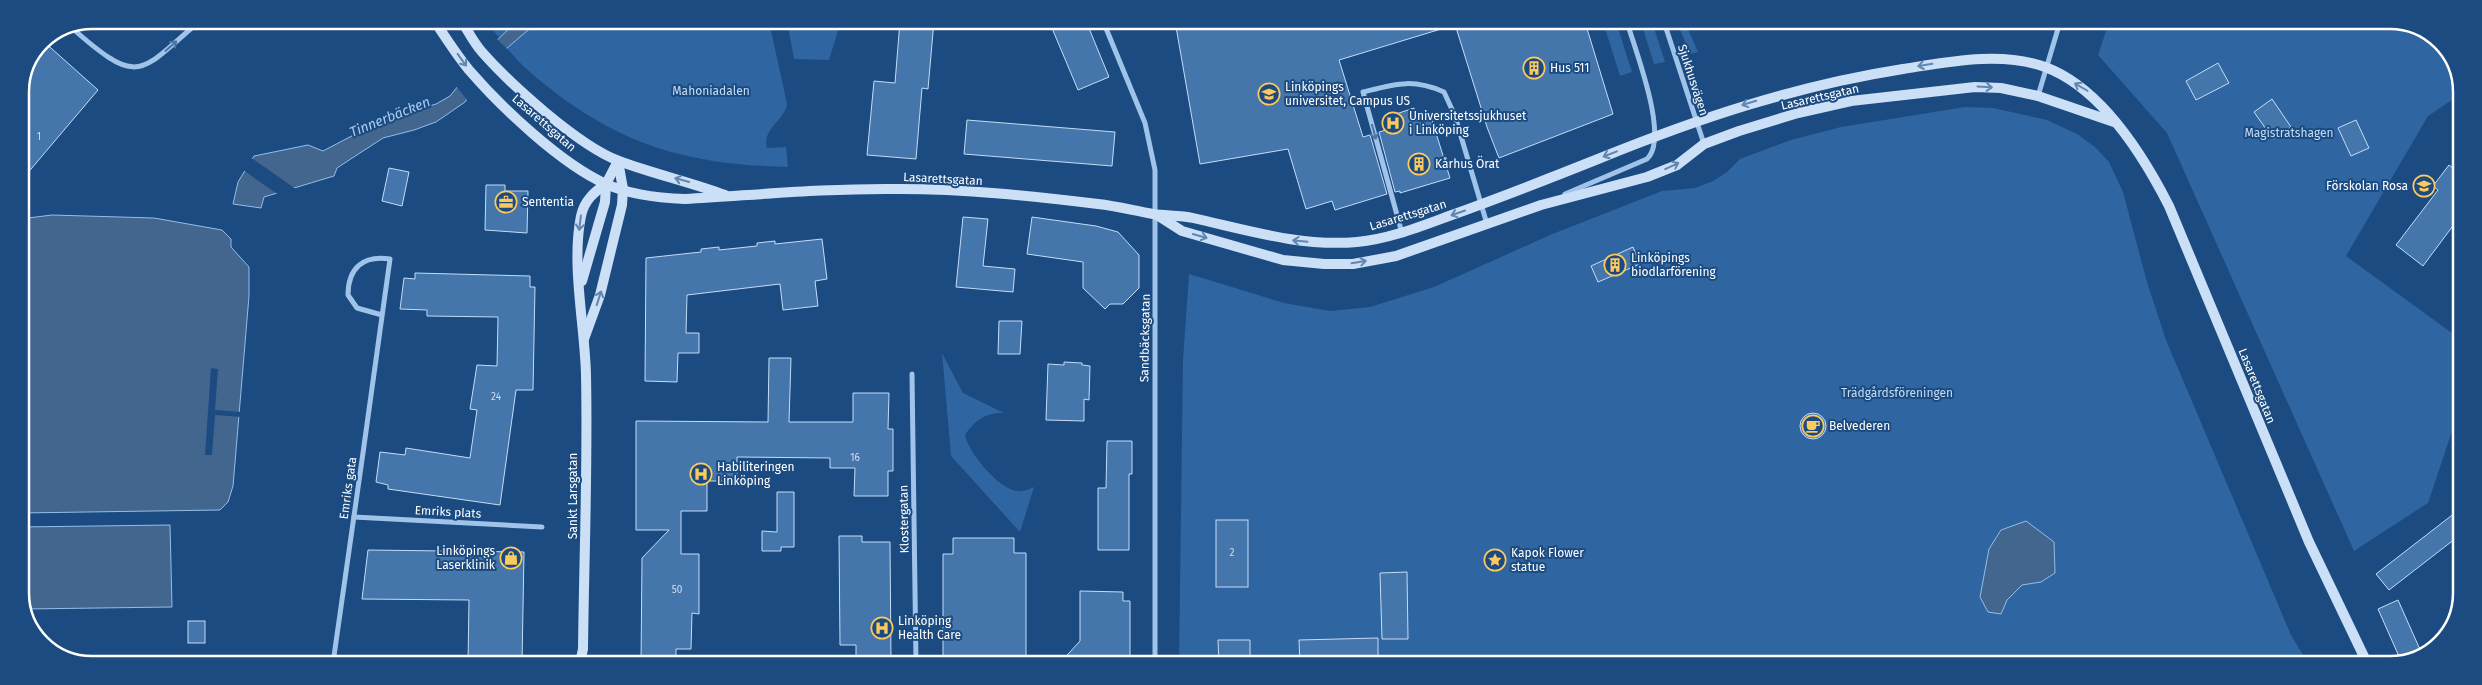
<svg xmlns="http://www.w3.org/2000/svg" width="2482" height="685" font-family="'Fira Sans',sans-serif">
<rect width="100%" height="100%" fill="#1b4b81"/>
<!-- green -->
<g fill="#2f65a0">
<polygon points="485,20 518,20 500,39"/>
<path d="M540,20l229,1 18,83c-3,18 -25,24 -20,44l19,-1 2,20c-91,-2 -158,-18 -231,-73 -18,-14 -36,-28 -50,-46z"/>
<polygon points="787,21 841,21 829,60 794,59"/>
<polygon points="1603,22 1616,22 1632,72 1620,76"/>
<polygon points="1641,22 1652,22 1665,62 1654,64"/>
<polygon points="1677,22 1685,22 1698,52 1690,54"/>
<polygon points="2109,22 2409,22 2444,45 2462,87 2462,104 2455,98 2428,116 2346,256 2456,336 2461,324 2461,404 2428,503 2354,551 2167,133 2098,55"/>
<polygon points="1965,107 1993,108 2047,120 2077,134 2095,147 2109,162 2123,192 2147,282 2166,340 2291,635 2309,665 1179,664 1183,360 1189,274 1284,303 1330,311 1370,307 1434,287 1550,235 1662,191 1695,188 1713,181 1727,172 1740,159 1791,140 1841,127"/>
<path d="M942,353l21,40 41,20c-19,0 -29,7 -39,22 3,17 34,55 53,56 6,1 11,-2 16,-4l-14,45 -69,-76z"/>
</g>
<!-- water -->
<g fill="#43668f" stroke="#93beec">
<polygon points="518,20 540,20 507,48 465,102 452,111 436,122 414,130 383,138 337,168 334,176 264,197 261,208 233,204 238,182 254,156 308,145 323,151 365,129 403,114 436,104 450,96 489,48"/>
<polygon points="52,215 154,218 222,230 231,239 231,247 249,267 249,296 233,486 228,502 220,510 20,513 20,219"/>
<polygon points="2026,521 2054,542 2055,573 2041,582 2022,585 2007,600 2001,614 1988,612 1980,597 1989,549 2001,530"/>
<polygon points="170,525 172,607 25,609 20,598 20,527"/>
</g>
<!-- pier -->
<g fill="#1b4b81">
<polygon points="496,38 508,50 468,101 456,86"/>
<polygon points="250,157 266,168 297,190 279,195 257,180 242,169"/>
<polygon points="211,368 218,369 215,410 242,412 241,417 215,415 212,455 205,455"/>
</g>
<!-- building -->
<g fill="#4475ab" stroke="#c4ddf7">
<polygon points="900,21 934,21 928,89 922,88 916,159 867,155 874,81 895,83"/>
<polygon points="1049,21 1086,21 1109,77 1078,90"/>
<polygon points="1175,21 1451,21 1451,26 1339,60 1363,137 1370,135 1387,194 1335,210 1332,201 1306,209 1288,149 1200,164"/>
<polygon points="1454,21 1585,22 1613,114 1499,158 1487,127"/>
<polygon points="42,40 98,90 20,182 20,91"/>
<polygon points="2218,63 2229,83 2196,100 2186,81"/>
<polygon points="2272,99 2291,127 2273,139 2254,112"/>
<polygon points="1414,108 1417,121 1431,117 1450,178 1400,193 1400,191 1395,192 1379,132 1400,126 1396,114"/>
<polygon points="967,120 1115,132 1112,166 964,154"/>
<polygon points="2356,120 2369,148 2351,156 2338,128"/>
<polygon points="2449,165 2461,174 2461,215 2423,266 2396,245 2438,190 2433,186"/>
<polygon points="389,168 409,172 402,206 382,201"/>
<polygon points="486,185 505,185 505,191 528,191 527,233 485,230"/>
<polygon points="963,217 988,219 983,266 1015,269 1013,292 956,287"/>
<polygon points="1032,217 1096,226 1118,232 1139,255 1139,288 1123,304 1110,304 1105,309 1083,288 1083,262 1027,254"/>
<polygon points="822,239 827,279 815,281 818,306 783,310 780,284 687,295 686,333 699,333 699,353 678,353 677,382 645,381 646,258 701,252 701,249 719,247 719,250 757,246 757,243 775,241 775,244"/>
<polygon points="1633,247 1640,264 1598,282 1591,266"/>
<polygon points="415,273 530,276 530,287 535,287 533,390 516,390 500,505 388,489 388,485 376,482 380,452 405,455 406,448 470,458 477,410 470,409 477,365 497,366 498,317 427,316 427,310 400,309 404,278 415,279"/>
<polygon points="999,321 1022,321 1020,354 998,354"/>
<polygon points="769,358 791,358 789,422 853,422 853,393 889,393 888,429 893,429 893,471 888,471 888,496 854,496 855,468 830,468 830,458 737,457 737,481 707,481 707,511 681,511 681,554 699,554 699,614 692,613 691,649 676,649 676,663 641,663 642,558 669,530 636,530 636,421 768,422"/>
<polygon points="1064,362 1082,363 1082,365 1090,366 1089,400 1084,399 1084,421 1046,420 1048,364 1064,365"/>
<circle cx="1813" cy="426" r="13"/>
<polygon points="1107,441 1132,441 1132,474 1129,474 1129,550 1098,550 1098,488 1106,488"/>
<polygon points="777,492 794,492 794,547 781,547 781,551 762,551 762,531 777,532"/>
<polygon points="2460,509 2460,535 2389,590 2376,574"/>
<rect x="1216" y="520" width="32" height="67"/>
<polygon points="839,536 862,536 862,542 890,542 891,663 856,663 856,645 840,645"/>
<polygon points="953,538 1014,538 1014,553 1026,553 1026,664 943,664 943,554 953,554"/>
<polygon points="368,550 524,552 522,663 468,663 469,600 362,599"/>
<polygon points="1407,572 1408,639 1382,639 1380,573"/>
<polygon points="1080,591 1123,592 1123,601 1130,601 1130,664 1059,664 1080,641"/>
<polygon points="2398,600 2422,654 2401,661 2378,609"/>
<rect x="188" y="621" width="17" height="22"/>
<polygon points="1378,638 1378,664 1300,664 1299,640"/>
<polygon points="1218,640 1250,640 1250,664 1219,664"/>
</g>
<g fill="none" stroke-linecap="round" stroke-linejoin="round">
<!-- street -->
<g stroke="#a0c3ea" stroke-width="5">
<polyline points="1103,21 1145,123 1155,170 1155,664"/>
<polyline points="1664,22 1704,144"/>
<path d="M72,28c69,61 67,44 129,-8"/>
<polyline points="2038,96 2060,22"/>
<path d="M1565,194l82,-35c23,-21 -12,-109 -20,-137"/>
<path d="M1402,233l-39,-141c32,-8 49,-14 81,0l11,24 32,108"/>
<polyline points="912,374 916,663"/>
<polyline points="354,517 542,527"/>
<path d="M333,663c20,-135 38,-269 57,-404 -27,-4 -42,9 -42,36l9,13 25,7"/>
</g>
<!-- secondary -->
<g stroke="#cbdff7" stroke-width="10">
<path d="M434,20c11,17 22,34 35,50 32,37 92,94 137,114 24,11 53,14 79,15 71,-4 143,-11 214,-10 67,0 133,7 199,15 19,2 37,7 55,10 13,2 27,1 40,4 54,12 108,29 164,24 32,-3 62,-15 92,-26 50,-18 99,-37 149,-57 101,-41 197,-73 305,-90 45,-7 98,-18 142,-2 57,21 98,88 124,139l140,336 59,123"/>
<path d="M461,20c7,11 13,23 21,32 29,33 97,94 137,109 35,13 71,21 106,34"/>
<polyline points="1157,215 1182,231 1283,260 1324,264 1353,264 1396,256 1541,205 1647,177 1677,165 1704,144 1739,131 1798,113 1851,101 1975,87 2001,88 2038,96 2114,122"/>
<polyline points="582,281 605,202 606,184 618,161"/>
<polyline points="584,339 600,295 622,205 623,189 618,161"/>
<path d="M580,663l3,-14c1,-91 5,-183 3,-274 -1,-49 -15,-110 -5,-159 3,-15 13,-24 25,-32"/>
</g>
</g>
<!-- one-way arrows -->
<defs><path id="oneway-shaft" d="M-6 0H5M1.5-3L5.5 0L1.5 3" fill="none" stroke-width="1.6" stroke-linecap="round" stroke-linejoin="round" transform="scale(1.25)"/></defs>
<g stroke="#4a75a6">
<use href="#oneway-shaft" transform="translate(171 46) rotate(-41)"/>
<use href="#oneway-shaft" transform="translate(1374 132) rotate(75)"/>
</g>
<g stroke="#6186b0">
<use href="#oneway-shaft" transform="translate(462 60) rotate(54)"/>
<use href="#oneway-shaft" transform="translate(1925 65) rotate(171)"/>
<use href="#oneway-shaft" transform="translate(1985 87) rotate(3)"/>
<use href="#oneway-shaft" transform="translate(2081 87) rotate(-150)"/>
<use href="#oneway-shaft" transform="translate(1749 103) rotate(163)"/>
<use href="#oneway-shaft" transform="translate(1610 154) rotate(159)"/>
<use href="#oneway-shaft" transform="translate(1672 166) rotate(-25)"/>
<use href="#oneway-shaft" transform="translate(682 180) rotate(-164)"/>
<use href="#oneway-shaft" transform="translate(1458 213) rotate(161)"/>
<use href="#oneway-shaft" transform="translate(580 223) rotate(97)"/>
<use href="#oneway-shaft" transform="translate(1200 236) rotate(16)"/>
<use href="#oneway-shaft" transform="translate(1300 241) rotate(-175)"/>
<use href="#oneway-shaft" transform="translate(1359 262) rotate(-9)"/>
<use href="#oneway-shaft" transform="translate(599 298) rotate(-72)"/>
</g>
<!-- icons -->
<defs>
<g id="building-ring" transform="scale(1.125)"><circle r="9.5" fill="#1b4b81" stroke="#fbc95d" stroke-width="1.5"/><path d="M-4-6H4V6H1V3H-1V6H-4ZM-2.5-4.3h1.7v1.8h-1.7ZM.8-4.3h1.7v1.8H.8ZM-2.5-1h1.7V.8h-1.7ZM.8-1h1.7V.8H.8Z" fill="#fbc95d"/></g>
<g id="university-ring" transform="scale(1.125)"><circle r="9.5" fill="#1b4b81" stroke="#fbc95d" stroke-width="1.5"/><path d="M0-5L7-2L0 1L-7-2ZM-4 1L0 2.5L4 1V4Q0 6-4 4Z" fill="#fbc95d"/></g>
<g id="hospital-ring" transform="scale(1.125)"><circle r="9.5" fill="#1b4b81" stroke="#fbc95d" stroke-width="1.5"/><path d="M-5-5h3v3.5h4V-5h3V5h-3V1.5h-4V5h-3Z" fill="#fbc95d"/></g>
<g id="school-ring" transform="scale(1.125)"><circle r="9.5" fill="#1b4b81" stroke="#fbc95d" stroke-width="1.5"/><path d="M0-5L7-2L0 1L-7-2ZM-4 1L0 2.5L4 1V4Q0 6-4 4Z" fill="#fbc95d"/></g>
<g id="office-ring" transform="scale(1.125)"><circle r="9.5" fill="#1b4b81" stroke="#fbc95d" stroke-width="1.5"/><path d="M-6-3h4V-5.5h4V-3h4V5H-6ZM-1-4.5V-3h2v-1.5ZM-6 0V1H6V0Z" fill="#fbc95d"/></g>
<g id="cafe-ring" transform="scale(1.125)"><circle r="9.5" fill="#1b4b81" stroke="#fbc95d" stroke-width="1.5"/><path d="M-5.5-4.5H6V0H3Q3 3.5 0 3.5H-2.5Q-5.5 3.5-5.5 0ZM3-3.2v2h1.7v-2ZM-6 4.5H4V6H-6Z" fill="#fbc95d"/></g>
<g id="shop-ring" transform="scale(1.125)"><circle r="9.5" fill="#1b4b81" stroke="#fbc95d" stroke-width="1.5"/><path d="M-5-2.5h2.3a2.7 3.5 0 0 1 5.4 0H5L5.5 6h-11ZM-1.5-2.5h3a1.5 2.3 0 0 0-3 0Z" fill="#fbc95d"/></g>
<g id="sight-ring" transform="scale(1.125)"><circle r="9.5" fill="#1b4b81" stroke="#fbc95d" stroke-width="1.5"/><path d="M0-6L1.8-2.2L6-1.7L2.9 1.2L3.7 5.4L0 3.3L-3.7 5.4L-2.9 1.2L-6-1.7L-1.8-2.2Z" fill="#fbc95d"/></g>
</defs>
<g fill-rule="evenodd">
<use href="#building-ring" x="1534" y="68"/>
<use href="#university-ring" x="1269" y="94"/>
<use href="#hospital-ring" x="1393" y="123"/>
<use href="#building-ring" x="1419" y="164"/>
<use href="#school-ring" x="2424" y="186"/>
<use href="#office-ring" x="506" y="202"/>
<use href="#building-ring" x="1615" y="265"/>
<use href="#cafe-ring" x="1813" y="426"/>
<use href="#hospital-ring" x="701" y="474"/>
<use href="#shop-ring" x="511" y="558"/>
<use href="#sight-ring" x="1495" y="560"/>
<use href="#hospital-ring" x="882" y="628"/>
</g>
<g text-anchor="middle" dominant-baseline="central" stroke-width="4" stroke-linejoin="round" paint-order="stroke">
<!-- number labels -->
<g font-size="10" fill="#d0dcea">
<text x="39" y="137">1</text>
<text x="496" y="397">24</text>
<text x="855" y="458">16</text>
<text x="1232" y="553">2</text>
<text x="677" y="590">50</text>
</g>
<!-- poi labels -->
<g font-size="12" fill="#fff" stroke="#1b4b81" text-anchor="start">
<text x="1550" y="68">Hus 511</text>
<text x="1285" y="87">Linköpings<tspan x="1285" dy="14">universitet, Campus US</tspan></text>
<text x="1409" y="116">Universitetssjukhuset<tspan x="1409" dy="14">i Linköping</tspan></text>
<text x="1435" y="164">Kårhus Örat</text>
<text x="2408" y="186" text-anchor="end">Förskolan Rosa</text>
<text x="522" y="202">Sententia</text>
<text x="1631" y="258">Linköpings<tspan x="1631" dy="14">biodlarförening</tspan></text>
<text x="1829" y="426">Belvederen</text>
<text x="717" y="467">Habiliteringen<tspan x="717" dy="14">Linköping</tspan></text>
<text x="495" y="551" text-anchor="end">Linköpings<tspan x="495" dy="14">Laserklinik</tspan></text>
<text x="1511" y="553">Kapok Flower<tspan x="1511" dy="14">statue</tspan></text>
<text x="898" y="621">Linköping<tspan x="898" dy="14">Health Care</tspan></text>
</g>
<!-- street labels -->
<g font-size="12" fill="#fff" stroke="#1b4b81">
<text transform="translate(1693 80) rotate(72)">Sjukhusvägen</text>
<text transform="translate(1820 97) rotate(-13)">Lasarettsgatan</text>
<text transform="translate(544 123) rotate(41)">Lasarettsgatan</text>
<text transform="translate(943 179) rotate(3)">Lasarettsgatan</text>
<text transform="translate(1408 215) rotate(-17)">Lasarettsgatan</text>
<text transform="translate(1145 338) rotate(-89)">Sandbäcksgatan</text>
<text transform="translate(2257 386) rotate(68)">Lasarettsgatan</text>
<text transform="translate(348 488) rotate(-82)">Emriks gata</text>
<text transform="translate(573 496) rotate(-90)">Sankt Larsgatan</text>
<text transform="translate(448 512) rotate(3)">Emriks plats</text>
<text transform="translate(904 519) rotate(-91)">Klostergatan</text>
</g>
<!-- park labels -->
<g font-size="12" fill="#c4ddf7" stroke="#1b4b81">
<text x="711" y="91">Mahoniadalen</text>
<text x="2289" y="133">Magistratshagen</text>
<text x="1897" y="393">Trädgårdsföreningen</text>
</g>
<!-- water labels -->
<g font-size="14" font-style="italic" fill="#abcdf2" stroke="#1b4b81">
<text transform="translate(390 117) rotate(-22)">Tinnerbäcken</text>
</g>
</g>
<!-- crop -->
<path d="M0 0H2482V685H0ZM92 29H2390A63 63 0 0 1 2453 92V593A63 63 0 0 1 2390 656H92A63 63 0 0 1 29 593V92A63 63 0 0 1 92 29Z" fill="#1b4b81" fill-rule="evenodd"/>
<path fill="none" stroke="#fff" stroke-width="2.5" d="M92 29H2390A63 63 0 0 1 2453 92V593A63 63 0 0 1 2390 656H92A63 63 0 0 1 29 593V92A63 63 0 0 1 92 29Z"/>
</svg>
